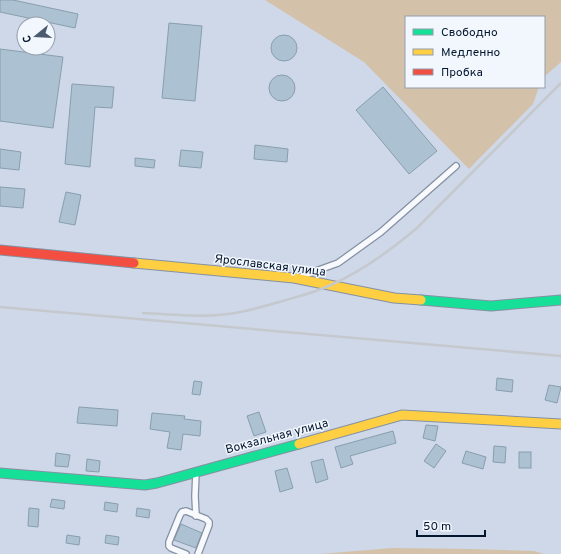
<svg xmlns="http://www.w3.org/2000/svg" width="561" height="554" font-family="Overpass,sans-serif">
<rect width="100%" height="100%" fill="#ced8e8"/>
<!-- green -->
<g fill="#d3c1a9">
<polygon points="265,0 561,0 561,62 544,77 544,17 406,17 406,87 539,87 533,104 469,169 364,62"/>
<polygon points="392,548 470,549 534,551 544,554 320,554"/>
</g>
<!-- building -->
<g fill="#acc1d1" stroke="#889eae">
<polygon points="0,0 13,0 78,14 75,28 0,12"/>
<polygon points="169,23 202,26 195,101 162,98"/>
<circle cx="284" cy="48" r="13"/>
<polygon points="0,49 63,57 53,128 0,121"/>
<circle cx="282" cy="88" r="13"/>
<polygon points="72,84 114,87 112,108 95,107 90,167 65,164"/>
<polygon points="383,87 437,151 409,174 356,110"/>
<polygon points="255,145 288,149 287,162 254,159"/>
<polygon points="0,149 21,152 19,170 0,168"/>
<polygon points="181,150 203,152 201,168 179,166"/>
<polygon points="135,158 155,160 154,168 135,166"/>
<polygon points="0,187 25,189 23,208 0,206"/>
<polygon points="66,192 81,195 75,225 59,222"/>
<polygon points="497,378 513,380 512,392 496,390"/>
<polygon points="194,381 202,382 200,395 192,394"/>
<polygon points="549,385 561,387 557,403 545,400"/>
<polygon points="79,407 118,410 117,426 77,423"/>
<polygon points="259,412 266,432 254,436 247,416"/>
<polygon points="152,413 185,416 184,419 201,421 200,436 183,434 181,450 167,448 170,432 150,429"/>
<polygon points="426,425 438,426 435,441 423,438"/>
<polygon points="393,431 396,443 350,456 353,464 341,468 335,447"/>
<polygon points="436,444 446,451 434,468 424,461"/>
<polygon points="494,446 506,447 505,463 493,462"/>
<polygon points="466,451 486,457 483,469 462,463"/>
<rect x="519" y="452" width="12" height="16"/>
<polygon points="56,453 70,455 68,467 55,466"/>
<polygon points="87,459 100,461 99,472 86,471"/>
<polygon points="323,459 328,479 316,483 311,462"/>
<polygon points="287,468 293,488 280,492 275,471"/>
<polygon points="52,499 65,501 64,509 50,507"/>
<polygon points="105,502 118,504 117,512 104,510"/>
<polygon points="29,508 39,509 38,527 28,526"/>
<polygon points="137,508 150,510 149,518 136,516"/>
<polygon points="181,524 202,533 196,548 174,540"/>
<polygon points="67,535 80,537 79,545 66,543"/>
<polygon points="106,535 119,537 118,545 105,543"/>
</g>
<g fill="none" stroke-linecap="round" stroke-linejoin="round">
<!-- lane casing -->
<g stroke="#8491a3" stroke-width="8">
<g id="lane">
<polyline points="302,276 338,263 381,232 456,166"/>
<polyline points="196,472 195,496 196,516"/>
<polyline points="186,554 171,548 169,546 169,542 180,515 182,512 186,511 206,519 209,522 209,525 198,554"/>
</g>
</g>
<!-- fast casing -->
<g stroke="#8491a3" stroke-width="11">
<g id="fast">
<polyline points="421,300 491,306 561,300"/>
<polyline points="0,473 145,485 157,483 299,444"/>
</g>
</g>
<!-- slow casing -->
<g stroke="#8491a3" stroke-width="11">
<g id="slow">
<polyline points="134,263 294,278 394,298 421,300"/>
<polyline points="299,444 402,415 561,424"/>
</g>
</g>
<!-- jam casing -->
<g stroke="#8491a3" stroke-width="11">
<polyline id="jam" points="0,250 134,263"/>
</g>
<!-- lane -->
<use href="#lane" stroke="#f8f9fc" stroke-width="5.5"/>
<!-- fast -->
<use href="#fast" stroke="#16e098" stroke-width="9"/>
<!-- slow -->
<use href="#slow" stroke="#ffcf43" stroke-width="9"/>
<!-- jam -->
<use href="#jam" stroke="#f24e42" stroke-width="9"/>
<!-- rail -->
<g stroke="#c5c9ce" stroke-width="2.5">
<polyline points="0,307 561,356"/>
<path d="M143,313c28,1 57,5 85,1 17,-2 34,-7 51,-12 17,-5 35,-9 52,-17 31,-14 60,-35 86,-57l144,-145"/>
</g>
</g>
<g text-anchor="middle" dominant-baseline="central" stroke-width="3" stroke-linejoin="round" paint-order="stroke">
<!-- street labels -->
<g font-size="12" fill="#04162e" stroke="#f2f7fe">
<text transform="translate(270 266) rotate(7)">Ярославская улица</text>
<text transform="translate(277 437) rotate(-15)">Вокзальная улица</text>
</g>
</g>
<!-- legend -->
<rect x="405" y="16" width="140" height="72" fill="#f2f7fe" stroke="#939dab"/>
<rect x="413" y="29" width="20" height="6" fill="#16e098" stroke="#939dab"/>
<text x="441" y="36" font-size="12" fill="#04162e">Свободно</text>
<rect x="413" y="49" width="20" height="6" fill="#ffcf43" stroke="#939dab"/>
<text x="441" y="56" font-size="12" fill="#04162e">Медленно</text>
<rect x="413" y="69" width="20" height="6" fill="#f24e42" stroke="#939dab"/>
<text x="441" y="76" font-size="12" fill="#04162e">Пробка</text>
<!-- north arrow -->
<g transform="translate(36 36) rotate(252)"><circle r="19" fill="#f2f7fe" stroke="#939dab"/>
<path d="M0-3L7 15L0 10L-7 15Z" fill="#4b5a6f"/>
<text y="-6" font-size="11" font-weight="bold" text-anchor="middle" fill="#04162e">С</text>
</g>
<!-- scale -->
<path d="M417 530v6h68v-6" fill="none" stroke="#04162e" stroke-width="2"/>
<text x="423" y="530" font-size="12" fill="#04162e" stroke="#f2f7fe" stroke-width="3" paint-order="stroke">50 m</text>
</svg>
